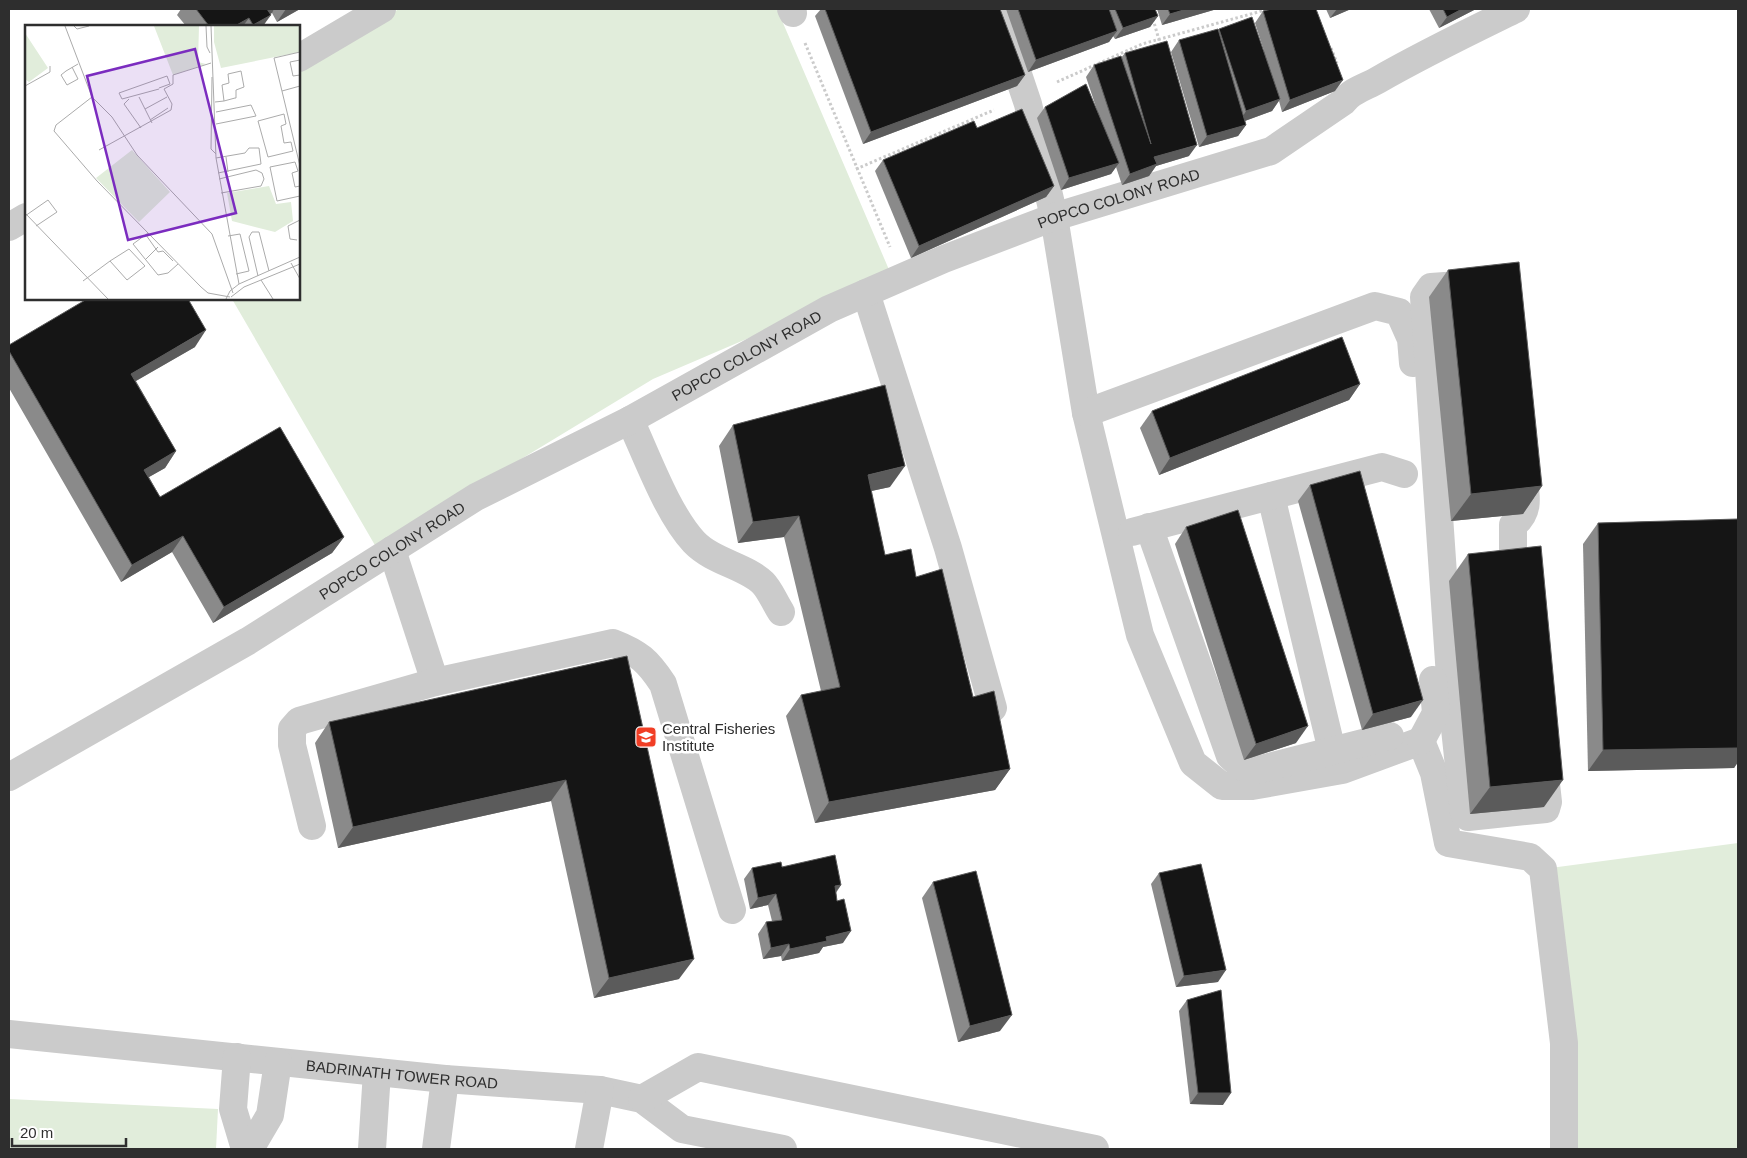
<svg xmlns="http://www.w3.org/2000/svg" width="1747" height="1158" font-family="Helvetica,sans-serif">
<rect width="100%" height="100%" fill="#fff"/>
<!-- green -->
<g fill="#e1eddb">
<polygon points="399,9 777,9 890,272 786,322 653,379 376,547 232,299 299,299 299,67"/>
<polygon points="1738,843 1738,1149 1562,1149 1543,869"/>
<polygon points="9,1099 218,1109 216,1149 9,1149"/>
</g>
<g fill="none" stroke-linecap="round" stroke-linejoin="round">
<!-- path -->
<g stroke="#cbcbcb" stroke-width="3" stroke-dasharray="2.5 2.5" stroke-linecap="butt">
<polyline points="1153,19 1161,47"/>
<polyline points="805,43 890,247"/>
<polyline points="1331,48 1337,63"/>
<polyline points="1057,82 1142,44 1269,9"/>
<polyline points="856,169 994,110"/>
</g>
<!-- minor -->
<g stroke="#cbcbcb" stroke-width="28">
<polyline points="791,9 793,13"/>
<polyline points="996,9 1028,104 1054,217 1086,413 1140,635 1193,763 1222,786 1252,786 1342,770 1421,741 1434,773 1448,843 1530,857 1543,869 1564,1043 1564,1149"/>
<polyline points="299,58 382,9"/>
<polyline points="9,227 26,217"/>
<polyline points="866,293 948,548 993,708"/>
<polyline points="1086,413 1375,306 1399,312 1411,339 1413,363"/>
<path d="M630,420c17,36 37,93 64,122 19,20 52,24 69,41 7,7 12,20 18,29"/>
<path d="M1523,472c2,21 9,39 -10,53v39l13,9 2,5"/>
<polyline points="1271,496 1332,751"/>
<polyline points="1149,527 1230,756 1242,767 1257,770 1390,736"/>
<polyline points="1132,532 1382,467 1404,474"/>
<polyline points="392,550 435,682"/>
<polyline points="1434,691 1451,691 1424,297 1431,287 1473,284"/>
<polyline points="1451,691 1464,813 1468,817 1546,809 1548,802 1544,766"/>
<polyline points="1421,741 1436,713 1433,680"/>
<path id="s1" d="M9,777l239,-136 228,-144 154,-77 199,-111 115,-50 110,-42 217,-66 72,-49c9,-12 23,-15 35,-22 45,-26 91,-48 138,-71"/>
<path d="M312,826l-20,-81v-16l7,-8 136,-39 178,-39c26,10 35,18 50,41l69,226"/>
<path id="s2" d="M9,1034l436,45 155,11 42,9 40,30 101,20"/>
<polyline points="237,1057 233,1109 245,1149"/>
<polyline points="642,1099 698,1067 1095,1149"/>
<polyline points="250,1149 270,1115 278,1062"/>
<polyline points="372,1149 377,1072"/>
<polyline points="436,1149 445,1079"/>
<polyline points="589,1149 600,1090"/>
</g>
</g>
<!-- wall -->
<g fill="#8a8a8a">
<polygon points="181,9 300,9 277,22 272,13 270,14 263,26 186,26 177,15"/>
<polygon points="821,9 1000,9 1025,75 1017,86 863,144 815,16"/>
<polygon points="1006,9 1155,9 1158,16 1150,27 1115,39 1113,36 1109,42 1028,72"/>
<polygon points="1157,9 1217,9 1162,25"/>
<polygon points="1326,9 1351,9 1330,18"/>
<polygon points="1429,9 1476,9 1439,28"/>
<polygon points="1263,11 1335,91 1282,112 1279,101 1272,111 1245,121 1246,125 1238,136 1199,147 1171,52 1179,40 1218,30 1219,29 1264,51 1255,23"/>
<polygon points="1125,53 1189,156 1156,166 1149,176 1122,185 1116,167 1111,174 1061,190 1037,118 1045,107 1098,113 1086,77 1094,65 1121,58"/>
<polygon points="977,128 1054,186 1046,197 911,258 875,171 883,160"/>
<polygon points="1448,270 1542,486 1523,514 1451,521 1429,297"/>
<polygon points="9,345 195,347 136,381 176,451 165,468 149,477 160,497 344,537 332,553 213,623 172,552 121,582 9,388"/>
<polygon points="1360,384 1349,400 1159,475 1140,428 1152,411"/>
<polygon points="733,425 890,487 871,491 885,555 916,577 973,697 1010,769 995,790 815,823 786,716 801,695 821,691 784,537 738,543 719,446"/>
<polygon points="1310,485 1411,717 1362,730 1298,501"/>
<polygon points="1738,519 1738,762 1734,768 1588,771 1583,544 1598,523"/>
<polygon points="1186,527 1296,743 1244,760 1175,544"/>
<polygon points="1468,554 1544,807 1470,814 1449,581"/>
<polygon points="627,656 679,979 594,998 551,801 338,848 315,743 329,722"/>
<polygon points="782,867 841,885 836,893 843,943 823,947 819,953 782,961 781,956 763,959 758,934 766,922 772,921 768,905 750,909 744,879 752,868"/>
<polygon points="1159,873 1218,982 1176,987 1151,884"/>
<polygon points="933,882 1000,1031 958,1042 922,898"/>
<polygon points="1187,1000 1223,1105 1190,1104 1179,1011"/>
</g>
<!-- shaded-wall -->
<g fill="#5b5b5b">
<polygon points="264,9 274,9 272,13 254,22"/>
<polygon points="286,9 300,9 277,22"/>
<polygon points="1187,9 1217,9 1162,25 1170,14"/>
<polygon points="1337,9 1351,9 1330,18"/>
<polygon points="1462,9 1476,9 1439,28 1447,17"/>
<polygon points="271,15 263,26 253,26 253,25"/>
<polygon points="1158,16 1150,27 1115,39 1123,28"/>
<polygon points="249,18 243,26 235,26"/>
<polygon points="1117,31 1109,42 1028,72 1036,60"/>
<polygon points="1025,75 1017,86 863,144 871,132"/>
<polygon points="1343,80 1335,91 1282,112 1290,100"/>
<polygon points="1280,99 1272,111 1239,123 1246,111"/>
<polygon points="1246,125 1238,136 1199,147 1207,136"/>
<polygon points="1197,145 1189,156 1156,166 1149,176 1122,185 1130,174 1154,157"/>
<polygon points="1119,163 1111,174 1061,190 1069,178"/>
<polygon points="1054,186 1046,197 911,258 919,246"/>
<polygon points="206,330 195,347 120,390 131,374"/>
<polygon points="1360,384 1349,400 1159,475 1170,458"/>
<polygon points="176,451 165,468 133,486 144,470"/>
<polygon points="905,466 890,487 853,495 868,475"/>
<polygon points="1542,486 1523,514 1451,521 1471,494"/>
<polygon points="799,516 784,537 738,543 753,522"/>
<polygon points="183,536 172,552 121,582 132,565"/>
<polygon points="344,537 332,553 213,623 224,607"/>
<polygon points="1423,700 1411,717 1362,730 1373,714"/>
<polygon points="1308,726 1296,743 1244,760 1256,744"/>
<polygon points="1738,748 1738,762 1734,768 1588,771 1603,750"/>
<polygon points="1010,769 995,790 815,823 829,802"/>
<polygon points="566,780 551,801 338,848 353,827"/>
<polygon points="1563,780 1544,807 1470,814 1490,787"/>
<polygon points="841,885 833,896 835,886"/>
<polygon points="776,894 768,905 750,909 758,898"/>
<polygon points="851,931 843,943 823,947 819,953 782,961 790,949 826,937"/>
<polygon points="789,944 781,956 763,959 771,948"/>
<polygon points="694,959 679,979 594,998 609,978"/>
<polygon points="1226,970 1218,982 1176,987 1184,976"/>
<polygon points="1012,1015 1000,1031 958,1042 970,1026"/>
<polygon points="1198,1093 1231,1093 1223,1105 1190,1104"/>
</g>
<!-- building -->
<g fill="#151515" stroke="#5b5b5b">
<polygon points="196,9 267,9 271,15 253,25 249,18 235,26 209,26"/>
<polygon points="825,9 1000,9 1025,75 871,132"/>
<polygon points="1018,9 1109,9 1117,31 1036,60"/>
<polygon points="1115,9 1155,9 1158,16 1123,28"/>
<polygon points="1168,9 1187,9 1170,14"/>
<polygon points="1272,9 1316,9 1343,80 1290,100 1263,11"/>
<polygon points="1443,9 1462,9 1447,17"/>
<polygon points="1252,17 1280,99 1246,111 1219,29"/>
<polygon points="1218,29 1246,125 1207,136 1179,40"/>
<polygon points="1167,41 1197,145 1154,157 1157,164 1130,174 1094,65 1121,56 1151,144 1125,53"/>
<polygon points="1086,84 1119,163 1069,178 1045,107"/>
<polygon points="1022,109 1054,186 919,246 883,160 974,121 977,128"/>
<polygon points="1519,262 1542,486 1471,494 1448,270"/>
<polygon points="87,299 188,299 206,330 131,374 176,451 144,470 160,497 280,427 344,537 224,607 183,536 132,565 9,351 9,345"/>
<polygon points="1342,337 1360,384 1170,458 1152,411"/>
<polygon points="885,385 905,466 868,475 885,555 911,549 916,577 942,569 973,697 994,691 1010,769 829,802 801,695 840,687 799,516 753,522 733,425"/>
<polygon points="1360,471 1423,700 1373,714 1310,485"/>
<polygon points="1238,510 1308,726 1256,744 1186,527"/>
<polygon points="1738,519 1738,748 1603,750 1598,523"/>
<polygon points="1541,546 1563,780 1490,787 1468,554"/>
<polygon points="627,656 694,959 609,978 566,780 353,827 329,722"/>
<polygon points="835,855 841,885 835,886 837,901 844,899 851,931 826,937 827,941 790,949 789,944 771,948 766,922 782,920 776,894 758,898 752,868 781,862 782,867"/>
<polygon points="1201,864 1226,970 1184,976 1159,873"/>
<polygon points="976,871 1012,1015 970,1026 933,882"/>
<polygon points="1221,990 1231,1093 1198,1093 1187,1000"/>
</g>
<!-- icons -->
<defs>
<g id="university-square" transform="scale(1.125)"><rect x="-9" y="-9" width="18" height="18" rx="4" fill="#f13e25" stroke="#fff"/><path d="M0-5L7-2L0 1L-7-2ZM-4 1L0 2.5L4 1V4Q0 6-4 4Z" fill="#fff"/></g>
</defs>
<g fill-rule="evenodd">
<use href="#university-square" x="646" y="737"/>
</g>
<g text-anchor="middle" dominant-baseline="central" stroke-width="5" stroke-linejoin="round" paint-order="stroke">
<!-- street labels -->
<g font-size="15" fill="#2e2e2e" stroke="#fff">
<text stroke="none"><textPath href="#s1" startOffset="1255">POPCO COLONY ROAD</textPath></text>
<text stroke="none"><textPath href="#s1" startOffset="850">POPCO COLONY ROAD</textPath></text>
<text stroke="none"><textPath href="#s1" startOffset="445">POPCO COLONY ROAD</textPath></text>
<text stroke="none"><textPath href="#s2" startOffset="395">BADRINATH TOWER ROAD</textPath></text>
</g>
<!-- poi labels -->
<g font-size="15" fill="#2e2e2e" stroke="#fff" text-anchor="start">
<text x="662" y="728">Central Fisheries<tspan x="662" dy="17">Institute</tspan></text>
</g>
</g>
<!-- overview -->
<g transform="translate(25 25)">
<rect width="275" height="275" fill="#fff"/>
<path d="M129,1h45l-1,36 8,2 -33,11zM189,1h86v26l-79,16 -7,-26zM0,8l23,35 -19,14 -4,-3zM107,125l38,42 -31,30 -43,-44zM244,161l7,18 15,-2 2,19 -18,11 -43,-11 -5,-28z" fill="#e1eddb"/>
<path fill="none" stroke="#ababab" stroke-width="1" d="M40,1l27,71 20,20 25,38 75,79 21,59M49,1l3,3 12,-3M181,1l1,21 3,6M186,1l5,132 23,126M275,27l-26,6 26,108M275,35l-10,2 3,14 7,-1M47,42l6,12 -11,6 -6,-10 5,-4 12,-7M187,52l-1,72 5,5M0,61l25,-14v-6M134,63l11,-4 -3,-8 -48,17 3,6 37,-10M257,66l18,-5M67,72l-36,28 -2,6 43,50 104,106 7,6 22,4M114,72l13,26M104,74l-5,5 17,24M190,77l9,-1 11,-3h1v-8l8,-3 -3,-16 -13,3 1,9 -7,2 2,16M120,84l22,-12M191,87l35,-7 5,11 -40,8M259,89l2,10 -5,2 3,17 7,-1 2,9 -25,6 -10,-36zM125,95l18,-12M74,125l72,-40 1,-6 -8,-15 9,-5v-9l38,-12M201,132l2,15M191,133l29,-5 4,-5h10l2,16 -43,9M194,154l37,-9 6,3 2,6 -3,7 -40,7M275,161l-5,1 -3,-14 6,-2 -3,-9 -25,5 7,34 23,-5M0,188l83,86M0,191l23,-16 9,12 -21,14M123,208l-15,11 25,31 10,-2 10,-9M121,210l12,17 5,-1 10,10M203,211l12,-2 9,37 -13,3M272,215l-7,-1 -2,-13 12,-6M120,235l13,-13M266,238l9,16M233,251l-9,-39 3,-5h7l10,39M236,255l12,19M58,256l27,-20 19,-12 16,17 -18,14 -17,-19M206,272l13,-10 56,-23M201,274l4,-8 9,-7 61,-27"/>
<path fill="#7b2cbf" fill-opacity="0.15" stroke="#7b2cbf" stroke-width="2.5" d="M170,24l41,164 -108,27 -41,-164z"/>
<rect width="275" height="275" fill="none" stroke="#2e2e2e" stroke-width="2.5"/>
</g>
<!-- border -->
<rect width="1747" height="1158" fill="none" stroke="#2e2e2e" stroke-width="20"/>
<!-- scale -->
<path d="M12 1138v8h114v-8" fill="none" stroke="#2e2e2e" stroke-width="2.5"/>
<text x="20" y="1138" font-size="15" fill="#2e2e2e" stroke="#ffffff" stroke-width="4" paint-order="stroke">20 m</text>
</svg>
